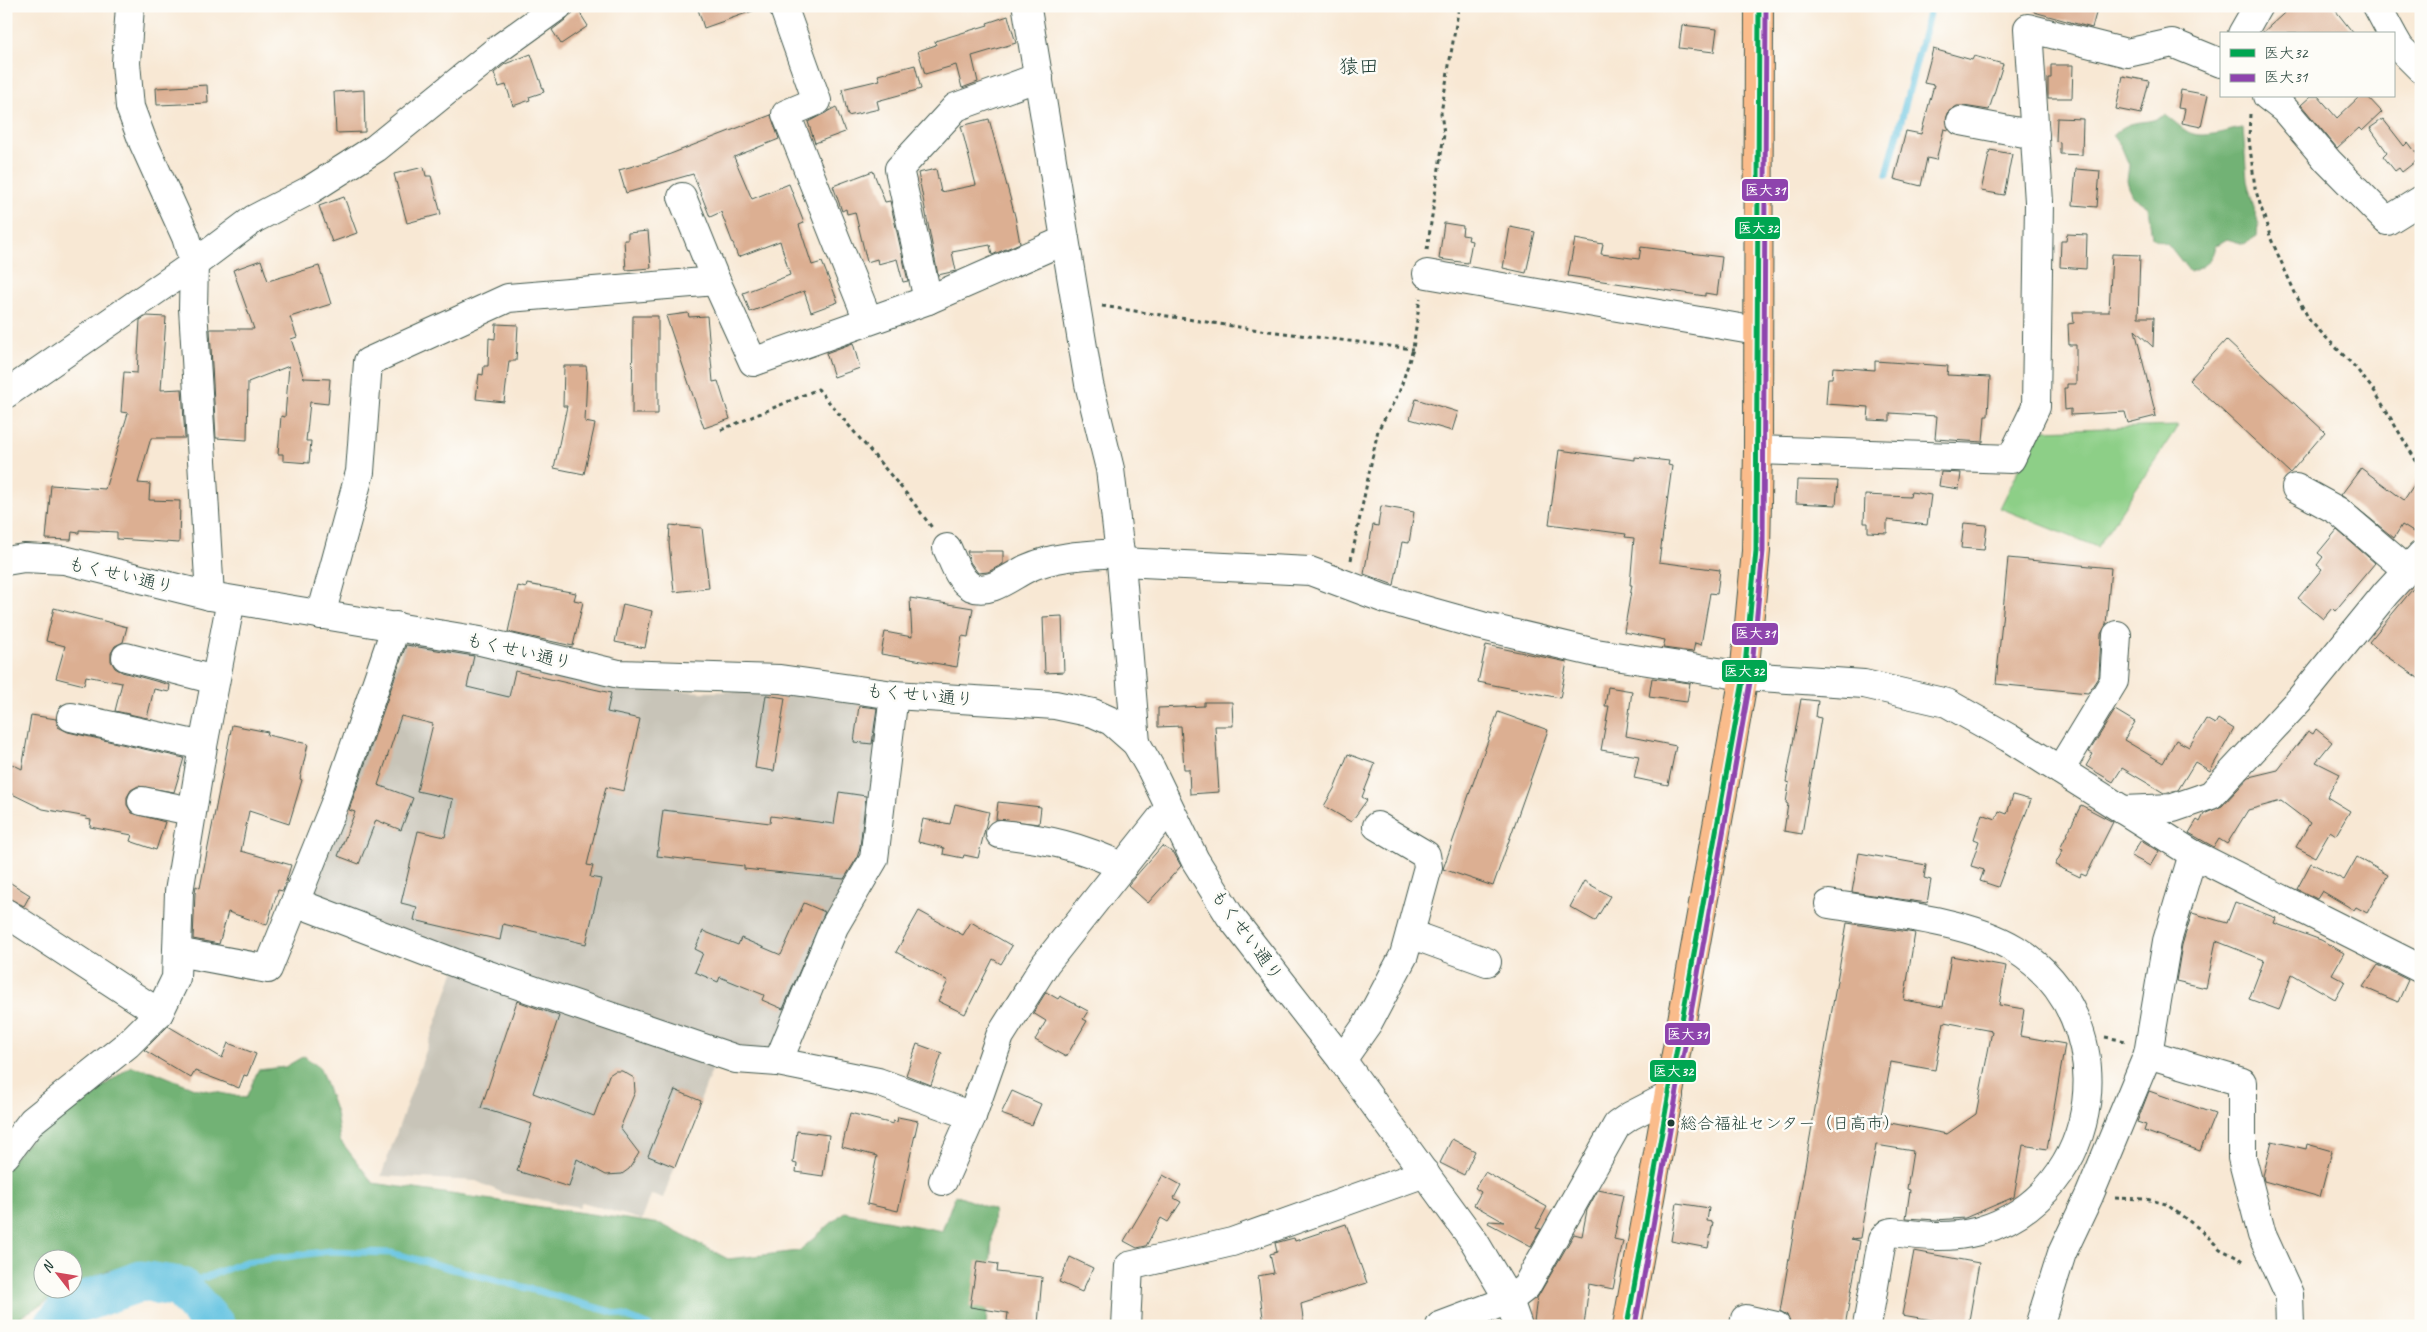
<svg xmlns="http://www.w3.org/2000/svg" width="2427" height="1332" font-family="Caveat,'Klee One',sans-serif">
<rect width="100%" height="100%" fill="#fdfcf7"/>
<filter id="ink" filterUnits="userSpaceOnUse"><feTurbulence type="fractalNoise" baseFrequency=".02" numOctaves="2"/><feDisplacementMap in="SourceGraphic" scale="10" xChannelSelector="R" yChannelSelector="G"/><feConvolveMatrix kernelMatrix="1 2 1 2 8 2 1 2 1" color-interpolation-filters="sRGB"/></filter>
<filter id="wash" filterUnits="userSpaceOnUse"><feTurbulence type="fractalNoise" baseFrequency=".0096" numOctaves="4" result="noise"/><feDisplacementMap in="SourceGraphic" scale="20" xChannelSelector="R" yChannelSelector="G"/><feGaussianBlur stdDeviation="1.12" result="paint"/><feColorMatrix in="noise" values="0 0 0 0 0 0 0 0 0 0 0 0 0 0 0 0 0 1.4 0 .05"/><feComposite in="paint" operator="in"/></filter>
<g filter="url(#wash)">
<rect width="100%" height="100%" fill="#f8e8d4"/>
<!-- industrial -->
<polygon fill="#c8c4b8" points="406,639 494,657 565,675 628,687 701,692 768,691 889,704 872,829 776,1053 722,1044 663,1198 651,1195 642,1220 582,1202 579,1207 505,1194 476,1181 381,1176 460,956 313,900 310,891"/>
<!-- green -->
<polygon fill="#8dcf87" stroke="#56865e" points="2178,426 2097,547 2000,508 2038,430"/>
<!-- forest -->
<g fill="#72b274" stroke="#487854">
<path d="M2165,115c8,5 16,13 23,17 16,8 38,-2 55,-4l4,53 11,42 -1,13 -13,8 -17,-5 -12,7c-3,15 -11,21 -25,26l-22,-28 -16,-6 -4,-31 -16,-11 -5,-15 2,-16 -8,-19 -8,-11c20,-19 30,-8 52,-20z"/>
<polygon points="304,1056 320,1068 336,1113 340,1140 373,1183 661,1224 728,1259 799,1251 844,1212 942,1231 955,1195 994,1210 986,1326 233,1326 227,1316 174,1276 142,1269 109,1270 73,1287 72,1260 42,1260 42,1290 67,1290 6,1325 6,1167 33,1137 131,1066 155,1072 194,1088 246,1098 258,1070 285,1067"/>
</g>
<g fill="none" stroke-linecap="round" stroke-linejoin="round">
<!-- stream -->
<g stroke="#63c3e1" stroke-width="7">
<polyline points="1887,174 1929,14 1928,6"/>
<polyline points="180,1287 245,1262 330,1251 391,1253 538,1291 622,1315 649,1326"/>
</g>
<!-- river -->
<polyline stroke="#63c3e1" stroke-width="41" points="54,1326 71,1306 141,1281 180,1287 215,1326"/>
</g>
<g id="blocks">
<!-- building -->
<g fill="#dcaf92" fill-rule="evenodd">
<polygon points="697,6 757,6 758,9 704,28"/>
<polygon points="2035,6 2098,6 2092,28 2034,12"/>
<polygon points="2292,6 2332,6 2354,34 2261,34"/>
<polygon points="578,10 588,26 561,44 552,30"/>
<polygon points="1008,16 1016,43 972,56 978,82 962,88 956,65 925,74 918,51 936,45 935,41 988,25 987,23"/>
<polygon points="1682,25 1717,29 1714,52 1679,48"/>
<polygon points="1933,49 1972,60 1974,56 2003,64 1989,110 1963,106 1957,106 1949,111 1946,119 1949,130 1944,129 1936,160 1927,158 1921,186 1894,179 1906,131 1921,134 1934,85 1924,83"/>
<polygon points="531,54 544,92 529,97 530,100 513,106 506,85 499,87 494,73 505,64"/>
<polygon points="915,65 921,89 877,101 879,109 848,116 842,89 880,80 878,75"/>
<polygon points="2051,65 2073,65 2072,98 2048,98 2048,78 2051,78"/>
<polygon points="2123,76 2149,81 2141,114 2116,109"/>
<polygon points="207,85 208,103 157,105 156,88"/>
<polygon points="364,90 365,132 336,133 334,92"/>
<polygon points="2181,90 2208,95 2201,127 2182,123 2185,109 2178,108"/>
<polygon points="2311,96 2318,96 2337,118 2360,96 2367,96 2382,112 2362,131 2359,128 2337,148 2301,105"/>
<polygon points="836,107 845,132 815,143 808,122"/>
<polygon points="771,115 779,139 734,157 752,199 789,184 804,223 799,225 812,265 822,262 838,302 811,312 804,291 750,312 743,293 790,275 780,241 738,257 721,212 710,217 693,174 626,193 619,170 655,160"/>
<polygon points="2057,118 2083,119 2082,155 2060,154 2060,142 2056,141"/>
<polygon points="989,119 1015,216 1020,243 992,255 990,245 952,252 956,271 938,275 918,173 936,169 941,192 976,185 961,126"/>
<polygon points="2383,119 2404,146 2408,142 2420,158 2402,172 2399,168 2395,171 2383,156 2387,152 2370,128"/>
<polygon points="1990,150 2012,154 2004,195 1981,191"/>
<polygon points="424,167 426,176 431,176 441,214 407,223 394,174"/>
<polygon points="2076,169 2100,171 2097,207 2073,205"/>
<polygon points="873,171 885,202 890,201 908,281 903,282 897,259 878,264 877,259 867,262 855,212 847,214 846,209 842,211 833,186"/>
<polygon points="344,197 357,233 332,242 319,206"/>
<polygon points="1444,223 1463,226 1462,235 1469,236 1468,240 1472,241 1468,263 1439,259"/>
<polygon points="1510,227 1535,232 1526,273 1503,268"/>
<polygon points="648,231 651,268 626,270 624,240 628,240 628,233"/>
<polygon points="2067,234 2087,235 2086,269 2060,267 2061,241 2066,241"/>
<polygon points="1575,239 1603,244 1601,254 1639,259 1641,247 1722,257 1717,295 1705,293 1705,296 1568,276"/>
<polygon points="2112,254 2140,255 2138,317 2154,317 2153,347 2135,330 2156,416 2128,423 2125,412 2071,415 2071,409 2065,410 2064,388 2067,388 2067,384 2076,384 2076,345 2069,345 2068,324 2074,323 2073,312 2109,312"/>
<polygon points="261,260 268,281 319,266 331,304 290,317 297,337 291,339 304,378 330,379 328,404 310,402 306,441 311,441 309,463 283,461 283,454 278,454 281,416 285,417 289,366 248,382 247,440 216,438 210,329 254,329 233,270"/>
<polygon points="688,313 689,317 707,316 713,382 718,381 730,419 704,428 666,316"/>
<polygon points="147,316 166,317 161,390 182,389 185,438 151,438 138,483 150,484 149,500 180,501 179,543 117,539 117,532 79,530 79,533 72,532 71,540 46,539 51,485 105,489 128,413 121,412 124,372 137,373 140,320"/>
<polygon points="633,316 658,316 658,414 632,414"/>
<polygon points="496,324 518,325 516,361 509,361 504,402 476,399 479,374 483,375 484,366 488,366 489,338 495,339"/>
<polygon points="2226,340 2325,432 2290,473 2189,380"/>
<polygon points="853,343 860,368 834,377 826,353"/>
<polygon points="1875,361 1948,366 1947,375 1990,377 1988,416 1985,416 1983,442 1935,439 1937,416 1890,413 1890,421 1868,420 1869,407 1826,404 1828,378 1832,378 1833,367 1875,370"/>
<polygon points="564,366 586,366 587,372 585,422 595,424 584,474 554,468 567,406 563,406"/>
<polygon points="1416,399 1458,412 1452,431 1410,419"/>
<polygon points="1559,450 1635,460 1635,457 1669,461 1668,465 1672,466 1659,562 1720,570 1717,594 1710,593 1701,645 1695,643 1693,652 1663,648 1665,640 1624,632 1632,585 1630,585 1634,538 1625,537 1626,534 1549,524"/>
<polygon points="2361,468 2404,500 2421,474 2421,537 2402,525 2394,538 2341,495"/>
<polygon points="1941,472 1961,473 1959,489 1939,486"/>
<polygon points="1797,480 1838,481 1836,505 1796,503"/>
<polygon points="1911,492 1931,495 1927,525 1887,520 1887,533 1868,532 1868,523 1864,523 1865,495 1910,497"/>
<polygon points="1381,506 1414,512 1409,543 1402,542 1394,585 1364,574 1373,525 1378,526"/>
<polygon points="1964,523 1987,525 1984,550 1961,548"/>
<polygon points="670,525 702,528 709,588 674,592 669,543"/>
<polygon points="2337,530 2375,563 2335,611 2332,608 2323,619 2298,598 2322,569 2317,565 2323,557 2318,553"/>
<polygon points="967,551 1003,551 1003,564 988,572 978,573 970,562"/>
<polygon points="2008,558 2111,568 2106,625 2101,634 2099,676 2088,693 1996,684"/>
<polygon points="2421,579 2421,680 2386,656 2369,642"/>
<polygon points="527,584 576,593 574,600 583,602 573,646 508,632 518,586 526,588"/>
<polygon points="910,598 973,608 968,637 962,636 957,667 881,654 885,632 912,637"/>
<polygon points="623,604 652,611 645,648 615,642"/>
<polygon points="54,608 127,627 123,642 115,646 111,653 111,661 115,668 122,672 170,685 169,692 154,689 147,718 115,711 122,683 86,676 84,685 56,678 65,646 46,641"/>
<polygon points="1062,616 1064,672 1045,673 1043,617"/>
<polygon points="406,645 474,656 467,687 509,697 515,671 611,693 607,712 640,719 624,791 606,787 587,865 593,866 590,877 601,879 586,944 503,924 500,940 414,920 417,907 401,903 418,831 445,837 453,799 417,791 433,724 401,716 378,785 413,798 401,830 376,820 359,864 338,856 355,812 349,810"/>
<polygon points="1486,645 1567,662 1560,698 1478,682"/>
<polygon points="1652,678 1690,683 1687,702 1649,697"/>
<polygon points="1608,687 1632,691 1626,736 1676,746 1668,785 1634,778 1639,756 1601,750 1609,706 1605,706"/>
<polygon points="766,695 785,698 774,771 755,768"/>
<polygon points="1801,699 1818,701 1816,717 1821,718 1802,834 1784,831 1788,804 1786,803 1789,783 1786,782"/>
<polygon points="1204,702 1232,702 1233,726 1215,726 1219,792 1190,794 1189,769 1184,769 1181,726 1158,727 1158,708 1204,706"/>
<polygon points="859,706 877,708 872,744 854,742"/>
<polygon points="2115,710 2135,722 2124,740 2163,763 2176,740 2189,747 2206,719 2215,724 2218,719 2234,729 2210,771 2195,762 2178,790 2164,793 2122,768 2113,782 2086,766 2093,754 2089,752"/>
<polygon points="1498,712 1548,730 1493,886 1443,869"/>
<polygon points="31,715 56,719 58,727 68,732 184,758 174,792 138,786 131,790 127,797 127,805 132,813 165,822 156,850 130,841 132,835 90,827 91,820 86,819 87,817 43,809 6,791 6,776 12,764 22,769"/>
<polygon points="232,725 268,732 267,735 308,744 300,779 302,780 289,824 249,811 241,851 291,865 283,891 278,890 267,925 228,912 219,944 193,939 195,894 196,886 200,888"/>
<polygon points="2316,729 2332,742 2316,762 2340,774 2327,797 2350,811 2336,835 2330,831 2315,857 2296,847 2310,823 2281,801 2248,810 2227,844 2219,839 2214,847 2189,833 2197,820 2200,822 2204,814 2222,806 2249,777 2278,770 2308,731 2313,734"/>
<polygon points="1348,754 1375,764 1362,797 1367,800 1351,822 1324,806 1335,787"/>
<polygon points="839,792 866,796 860,847 857,858 844,879 744,869 744,866 657,856 663,810 770,823 771,816 834,824"/>
<polygon points="2013,795 2031,800 1998,887 1980,881 1984,870 1971,866 1979,841 1974,839 1982,814 1996,819 1999,811 2007,814"/>
<polygon points="998,802 1041,807 1039,824 996,819"/>
<polygon points="955,804 989,812 978,858 964,855 963,858 943,854 944,848 918,842 923,819 950,824"/>
<polygon points="2081,805 2113,822 2086,876 2081,874 2080,877 2055,865 2063,850 2060,849"/>
<polygon points="2141,840 2159,851 2150,866 2131,856"/>
<polygon points="1162,846 1174,853 1181,866 1148,903 1128,885"/>
<polygon points="1859,853 1926,865 1924,878 1931,880 1927,903 1852,892"/>
<polygon points="2357,857 2388,875 2367,913 2356,907 2354,910 2322,891 2317,899 2297,889 2311,863 2344,880"/>
<polygon points="6,880 30,895 24,906 6,897"/>
<polygon points="1584,881 1610,896 1595,921 1570,907"/>
<polygon points="2235,902 2276,918 2274,923 2321,940 2344,953 2332,974 2345,981 2335,999 2292,974 2279,1010 2249,999 2264,960 2216,941 2206,988 2176,981 2182,945 2192,913 2227,923"/>
<polygon points="804,903 825,912 783,1009 762,1000 764,995 720,977 718,982 695,972 703,953 695,949 703,931 738,945 741,938 781,955"/>
<polygon points="919,911 963,935 971,922 1012,946 1001,964 993,959 965,1014 938,1001 948,981 896,952"/>
<path d="M1847,923l68,10 -11,67 39,7 8,-51 55,10 -7,39 25,4 -4,27 45,8 -18,105 -24,-4 -9,52 -49,21 -29,2 -30,-2 4,-28 -3,-1 6,-38 -37,-6 -16,93 -9,1 9,2 -15,85h-54l-4,-11 -7,-4zM1944,1022l48,9 -16,83 -29,20 -67,-13 11,-59 44,8z"/>
<polygon points="2378,965 2408,980 2398,1002 2363,987"/>
<polygon points="1046,992 1058,999 1060,996 1088,1011 1083,1019 1087,1021 1066,1057 1035,1040 1046,1021 1033,1013"/>
<polygon points="517,1001 559,1016 533,1093 594,1116 609,1075 615,1071 622,1071 634,1078 635,1092 620,1128 639,1153 629,1169 622,1174 606,1175 577,1159 569,1187 517,1171 532,1124 481,1108"/>
<polygon points="168,1026 222,1058 228,1043 256,1054 247,1076 244,1075 239,1088 195,1071 191,1078 144,1050"/>
<polygon points="917,1044 942,1053 931,1085 906,1075"/>
<polygon points="675,1090 701,1101 675,1167 648,1156"/>
<polygon points="1012,1091 1041,1104 1032,1125 1001,1114"/>
<polygon points="2149,1091 2215,1114 2200,1151 2144,1131 2146,1125 2137,1122"/>
<polygon points="850,1113 893,1124 893,1121 897,1122 898,1117 918,1121 898,1211 867,1204 877,1156 842,1147"/>
<polygon points="797,1131 829,1135 823,1176 796,1172 797,1164 793,1163"/>
<polygon points="1452,1139 1475,1151 1464,1175 1440,1163"/>
<polygon points="2272,1141 2306,1149 2307,1144 2332,1151 2320,1197 2264,1181 2263,1176"/>
<polygon points="1485,1172 1547,1207 1536,1228 1541,1229 1531,1246 1488,1223 1489,1221 1504,1222 1474,1205 1481,1192 1475,1188"/>
<polygon points="1163,1175 1181,1185 1174,1198 1181,1202 1168,1222 1161,1218 1146,1246 1137,1248 1124,1241"/>
<polygon points="1598,1190 1623,1195 1614,1239 1623,1241 1613,1289 1589,1284 1584,1326 1534,1321 1537,1298 1574,1234 1582,1236 1587,1210"/>
<polygon points="1677,1203 1709,1208 1707,1221 1713,1222 1708,1248 1671,1241"/>
<polygon points="1346,1224 1367,1283 1301,1304 1304,1326 1264,1326 1258,1276 1274,1273 1270,1254 1277,1252 1275,1243 1294,1238 1295,1241"/>
<polygon points="1914,1251 1979,1263 1968,1326 1902,1315"/>
<polygon points="1070,1257 1093,1268 1082,1292 1059,1282"/>
<polygon points="977,1261 998,1264 997,1272 1042,1277 1038,1324 1007,1321 1008,1313 970,1307"/>
</g>
</g>
</g>
<g filter="url(#ink)">
<use href="#blocks" fill-opacity="0" stroke="#40574c" stroke-width="1"/>
<g fill="none" stroke-linecap="round" stroke-linejoin="round">
<!-- minor casing -->
<g stroke="#40574c" stroke-width="30">
<g id="minor">
<polyline points="130,6 126,63 130,107 143,142 186,237 194,264 193,308 210,596"/>
<polyline points="783,6 817,101 786,114 868,320"/>
<polyline points="1028,6 1027,9 1089,384 1110,469 1121,562 1136,743"/>
<polyline points="2377,6 2392,34"/>
<polyline points="2242,34 2258,6"/>
<polyline points="2393,36 2400,48 2421,69"/>
<polyline points="2267,96 2285,110 2328,161 2387,221 2421,200"/>
<polyline points="1961,121 2035,135"/>
<polyline points="682,197 716,281 753,362 928,300 1065,240"/>
<polyline points="1427,274 1757,331"/>
<polyline points="928,300 899,169 956,107 1039,77"/>
<polyline points="6,394 194,264 254,219 310,190 376,148 497,50 558,6"/>
<polyline points="1758,450 2011,459 2036,407 2039,202 2028,28 2127,53 2172,43 2221,63"/>
<polyline points="2296,488 2338,511 2407,570"/>
<path d="M947,548c6,12 11,32 25,39 18,8 40,-12 56,-19 29,-13 62,-13 92,-15"/>
<polyline points="6,561 24,558 64,560 210,596 480,641 619,674 780,679 894,695 1055,705 1093,713 1111,721 1136,743 1151,769 1195,860 1230,916 1342,1060 1474,1241 1509,1300 1518,1326"/>
<polyline points="1121,562 1310,571 1385,599 1482,626 1596,653 1744,676 1864,684 1947,703 2009,738 2193,854 2421,969"/>
<polyline points="321,615 360,472 368,362 508,298 716,281"/>
<polyline points="126,657 215,680"/>
<polyline points="71,717 203,746"/>
<polyline points="2060,770 2114,681 2117,635"/>
<polyline points="142,801 191,811"/>
<polyline points="2123,810 2173,808 2211,795 2300,699 2386,593 2421,555"/>
<path d="M1000,834c47,5 80,12 123,33"/>
<polyline points="2193,854 2167,941 2148,1054 2242,1082 2242,1158 2262,1235 2289,1294 2290,1326"/>
<polyline points="295,902 471,969 736,1059 778,1062 878,1082 972,1116"/>
<path d="M1829,904c55,9 139,16 186,45 111,69 91,245 -36,282 -30,8 -56,5 -86,1l-5,1 -6,7 -15,86"/>
<polyline points="6,913 159,1013"/>
<polyline points="1410,934 1487,962"/>
<polyline points="177,952 268,969 335,803 396,626"/>
<polyline points="1342,1060 1368,1023 1404,955 1428,867 1426,855 1377,826"/>
<polyline points="778,1062 834,927 874,859 894,695"/>
<polyline points="6,1155 32,1121 128,1044 159,1013 176,978 179,892 203,746 231,600"/>
<polyline points="943,1181 972,1116 1000,1036 1046,963 1169,808"/>
<polyline points="1126,1326 1129,1266 1232,1242 1425,1173"/>
<polyline points="1440,1326 1509,1300 1526,1287 1617,1125 1630,1116 1669,1096"/>
<polyline points="1744,1326 1745,1319 1776,1326"/>
<polyline points="2039,1326 2062,1253 2089,1196 2148,1054"/>
</g>
</g>
<!-- major casing -->
<g stroke="#40574c" stroke-width="30">
<polyline id="major" points="1627,1326 1744,676 1756,551 1758,450 1759,6"/>
</g>
<!-- path -->
<g stroke="#40574c" stroke-width="3" stroke-dasharray="4 4" stroke-linecap="butt">
<polyline points="2250,114 2249,139 2255,188 2271,239 2296,295 2310,321 2355,367 2375,392 2421,469"/>
<polyline points="1427,250 1444,134 1441,113 1459,6"/>
<polyline points="1102,306 1252,329 1413,349"/>
<polyline points="721,430 818,389 910,498 933,529"/>
<polyline points="1351,560 1378,430 1399,393 1413,349 1420,298"/>
<polyline points="2105,1037 2126,1041"/>
<polyline points="2115,1198 2146,1199 2166,1204 2201,1230 2220,1249 2246,1262"/>
</g>
<!-- minor -->
<use href="#minor" stroke="#fff" stroke-width="28"/>
<!-- major -->
<use href="#major" stroke="#fabc8b" stroke-width="28"/>
<!-- bus-1 casing -->
<g stroke="#fdfcf7" stroke-width="9">
<polyline id="bus-1" points="1627,1326 1744,676 1756,551 1759,6"/>
</g>
<!-- bus-2 casing -->
<g stroke="#fdfcf7" stroke-width="9">
<polyline id="bus-2" points="1635,1326 1751,677 1763,551 1766,6"/>
</g>
<!-- bus-1 -->
<use href="#bus-1" stroke="#00a651" stroke-width="5"/>
<!-- bus-2 -->
<use href="#bus-2" stroke="#8e44ad" stroke-width="5"/>
</g>
</g>
<!-- markers -->
<circle fill="#1f3d34" stroke="#fdfcf7" stroke-width="2" cx="1671" cy="1123" r="4.5"/>
<g text-anchor="middle" dominant-baseline="central" stroke-width="5" stroke-linejoin="round" paint-order="stroke">
<!-- bus labels -->
<g font-size="17" fill="#1f3d34" stroke="#fdfcf7" text-anchor="start">
<text x="1680" y="1123">総合福祉センター（日高市）</text>
</g>
<!-- street labels -->
<g font-size="18" fill="#1f3d34" stroke="#fdfcf7">
<text transform="translate(121 575) rotate(13)">もくせい通り</text>
<text transform="translate(519 651) rotate(13)">もくせい通り</text>
<text transform="translate(920 695) rotate(5)">もくせい通り</text>
<text transform="translate(1247 935) rotate(54)">もくせい通り</text>
</g>
<!-- quarter labels -->
<g font-size="20" fill="#1f3d34" stroke="#fdfcf7">
<text x="1359" y="66">猿田</text>
</g>
</g>
<g stroke="#fdfcf7" stroke-width="2">
<rect x="1741" y="178" width="48" height="24" rx="5" fill="#8e44ad"/>
<rect x="1734" y="216" width="47" height="24" rx="5" fill="#00a651"/>
<rect x="1731" y="622" width="48" height="24" rx="5" fill="#8e44ad"/>
<rect x="1721" y="659" width="47" height="24" rx="5" fill="#00a651"/>
<rect x="1664" y="1022" width="47" height="24" rx="5" fill="#8e44ad"/>
<rect x="1649" y="1059" width="48" height="24" rx="5" fill="#00a651"/>
</g>
<g font-size="14" text-anchor="middle" font-weight="bold" fill="#fff">
<text x="1765" y="195">医大31</text>
<text x="1758" y="233">医大32</text>
<text x="1755" y="638">医大31</text>
<text x="1744" y="676">医大32</text>
<text x="1687" y="1039">医大31</text>
<text x="1673" y="1076">医大32</text>
</g>
<!-- margin -->
<rect width="2427" height="1332" fill="none" stroke="#fdfcf7" stroke-width="25"/>
<!-- legend -->
<rect x="2220" y="32" width="175" height="65" fill="#fdfcf7" stroke="#a4b0a9"/>
<rect x="2230" y="49" width="25" height="8" fill="#00a651" stroke="#a4b0a9"/>
<text x="2264" y="58" font-size="15" fill="#1f3d34">医大32</text>
<rect x="2230" y="74" width="25" height="8" fill="#8e44ad" stroke="#a4b0a9"/>
<text x="2264" y="82" font-size="15" fill="#1f3d34">医大31</text>
<!-- north arrow -->
<g transform="translate(58 1274) rotate(301)"><circle r="24" fill="#fdfcf7" stroke="#a4b0a9"/>
<path d="M0-4L9 19L0 12L-9 19Z" fill="#d1495b"/>
<text y="-8" font-size="14" font-weight="bold" text-anchor="middle" fill="#1f3d34">N</text>
</g>
</svg>
